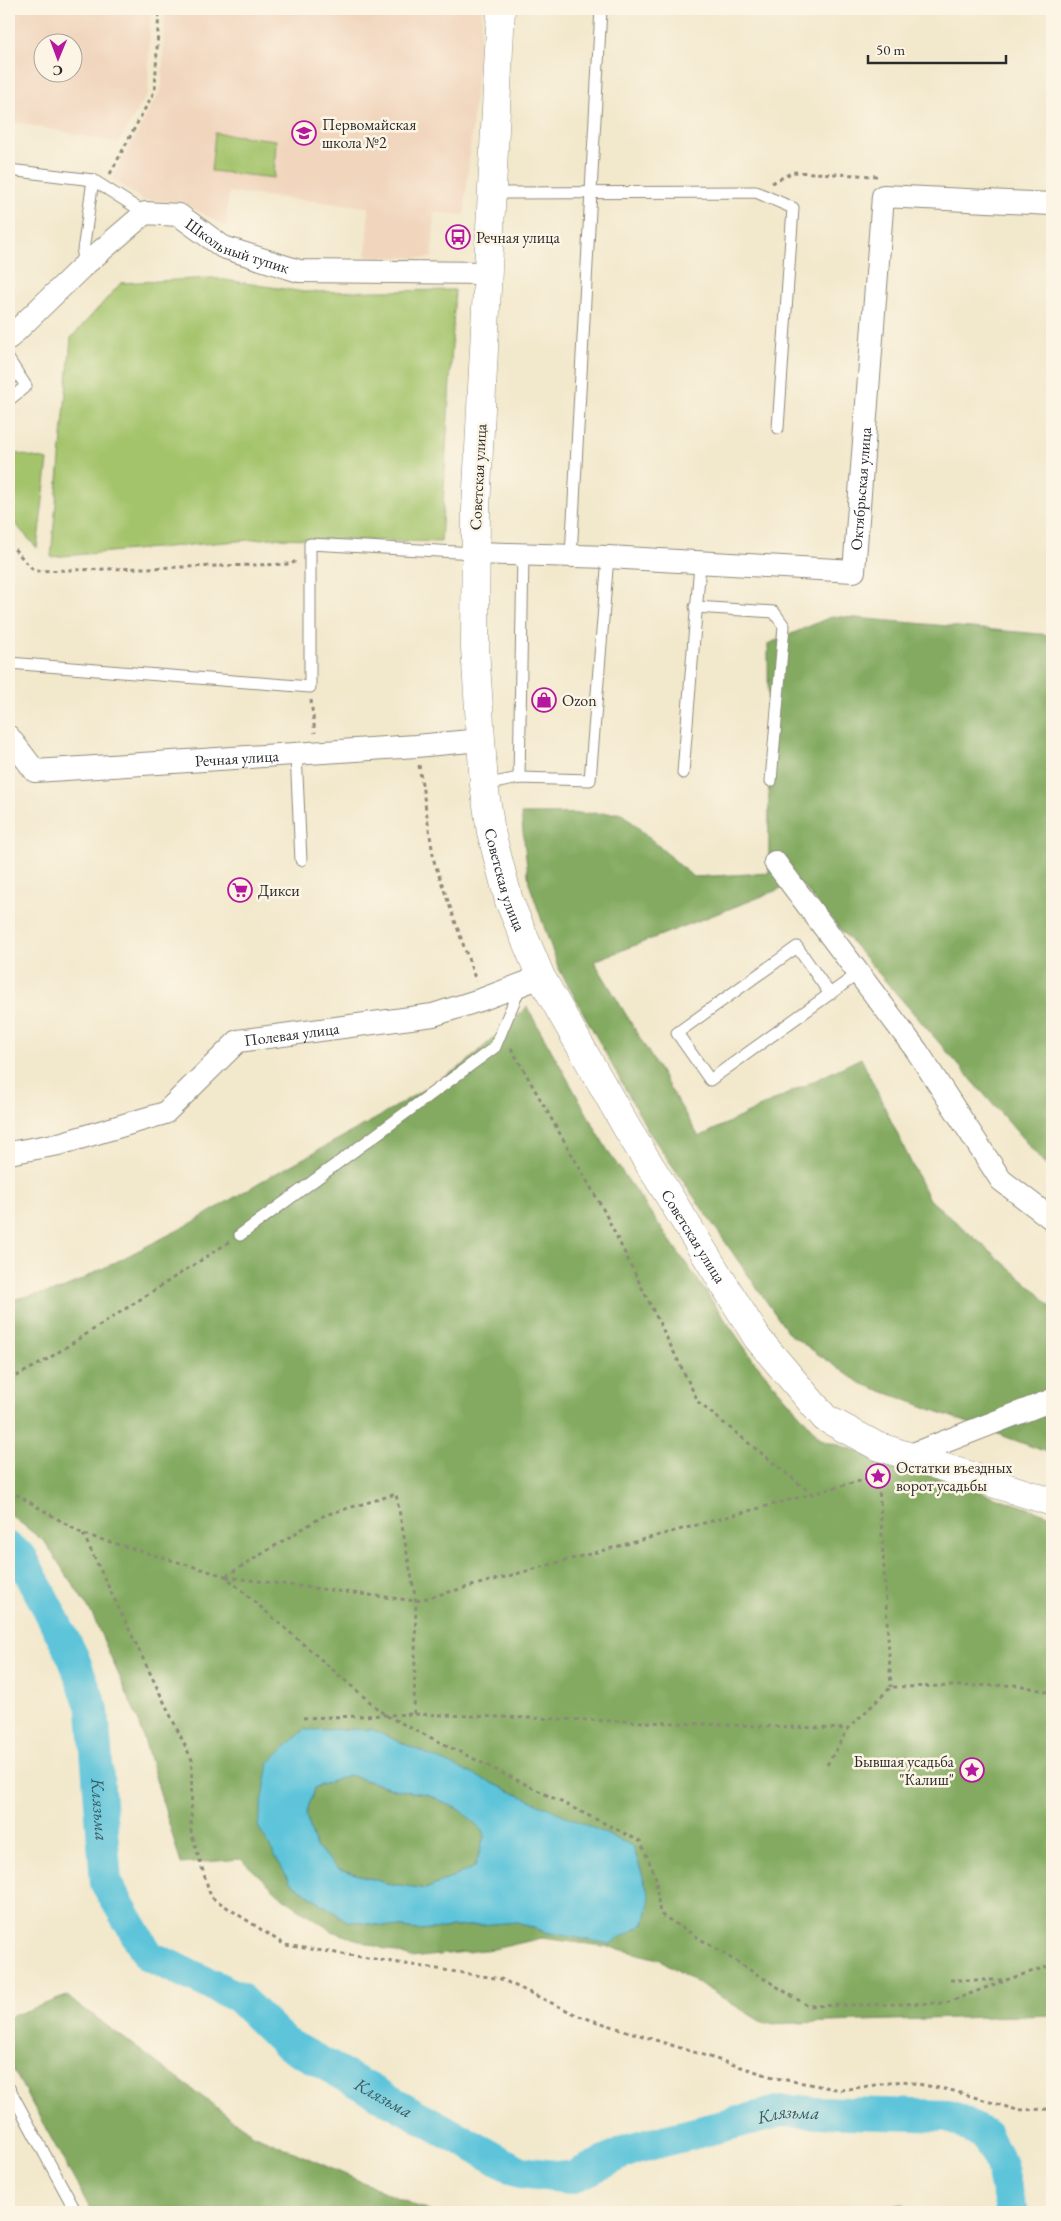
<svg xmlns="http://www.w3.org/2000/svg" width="1061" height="2221" font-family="'EB Garamond',serif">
<rect width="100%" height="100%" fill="#fcf5e5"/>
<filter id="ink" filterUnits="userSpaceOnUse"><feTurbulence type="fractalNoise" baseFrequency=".02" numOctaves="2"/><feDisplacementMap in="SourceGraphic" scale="10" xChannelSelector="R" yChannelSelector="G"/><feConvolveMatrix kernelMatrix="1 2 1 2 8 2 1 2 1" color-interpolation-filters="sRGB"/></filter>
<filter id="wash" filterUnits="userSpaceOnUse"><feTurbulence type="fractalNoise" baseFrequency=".0096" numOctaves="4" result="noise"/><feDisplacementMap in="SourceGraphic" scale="20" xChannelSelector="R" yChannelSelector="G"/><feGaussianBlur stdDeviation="1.12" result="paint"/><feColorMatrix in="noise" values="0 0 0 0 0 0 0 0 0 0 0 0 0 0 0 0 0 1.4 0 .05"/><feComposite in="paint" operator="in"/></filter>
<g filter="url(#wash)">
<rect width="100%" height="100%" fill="#f2e8cc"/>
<!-- built -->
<g fill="#f1d5bd" fill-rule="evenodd">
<path d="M9,9h141l-2,84 -30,50 -109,-22zM42,42h30v30h-30z"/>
<polygon points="165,9 483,9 464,215 434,212 432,258 366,257 369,207 229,192 225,226 181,201 143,200 112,179 162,87"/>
</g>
<!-- green -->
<g fill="#a4c46c" stroke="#68784c">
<polygon points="215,133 276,140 274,178 211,171"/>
<polygon points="212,278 304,292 455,290 441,542 272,538 51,557 71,338 121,283"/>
<polygon points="9,452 48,460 37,548 9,517"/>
</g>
<!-- forest -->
<g fill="#83aa60" stroke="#576a46" fill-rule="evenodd">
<polygon points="833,616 1052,635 1052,1172 799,882 594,961 699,1137 861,1058 928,1198 1034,1289 1052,1308 1052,1454 860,1383 789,1334 649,1132 558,967 529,883 521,814 622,813 693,877 769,873 768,644"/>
<path d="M527,1007l82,146 145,208 67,78 231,77v499l-287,9 -106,-65 -48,-12 -69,-9 -48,11 -83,9 -79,-27 -49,-33 -42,-39 -60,5 -43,-145 -46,-105 -47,-72 -36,-28v-214l52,-10 129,-66 70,-42 119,-65 86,-53zM304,1730l329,117 17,51 -105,34 -28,-10 -99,8 -71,-9 -57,-39z"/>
<polygon points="348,1775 398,1790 427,1794 462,1811 485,1834 475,1867 426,1889 386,1883 339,1869 316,1847 306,1815 314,1788"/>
<polygon points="67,1996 251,2133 430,2212 92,2212 9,2062 9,2017"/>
<polygon points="904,2204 905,2212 853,2212"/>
</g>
<!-- water -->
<path fill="#5dc4da" stroke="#447882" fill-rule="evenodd" d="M371,1729l262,117 17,52 -6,26 -34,20 -65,-12 -28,-10 -99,8 -71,-9 -57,-39 -32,-56 11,-63 35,-33zM348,1775l50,15 29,4 35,17 23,23 -10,33 -49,22 -40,-6 -47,-14 -23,-22 -10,-32 8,-27z"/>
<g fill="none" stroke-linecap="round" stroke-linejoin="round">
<!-- river -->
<path stroke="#5dc4da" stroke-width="32" id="s1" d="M9,1548l13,10 51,99 20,53 13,173 43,73 89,41 46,45 236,130 51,6 61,-29 150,-38 167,5 37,19 15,30 11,47"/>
</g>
</g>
<g filter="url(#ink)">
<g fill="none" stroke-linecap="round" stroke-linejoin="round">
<!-- service casing -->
<g stroke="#8e8a7c" stroke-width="13">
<g id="service">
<polyline points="9,170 93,180 145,213"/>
<polyline points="492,193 756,192 793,208 778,428"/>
<polyline points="81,265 93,180"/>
<polyline points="9,360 26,386 9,400"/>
<polyline points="571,556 601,9"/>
<polyline points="695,607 774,612 784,626 771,781"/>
<polyline points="9,663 310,687 310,544 475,553"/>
<polyline points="296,754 301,860"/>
<polyline points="683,773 700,564"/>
<polyline points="519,778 523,555"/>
<polyline points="484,785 519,778 590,780 608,557"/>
<polyline points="830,994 797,947 677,1033 710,1080 859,973"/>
<polyline points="240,1235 495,1047 521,985"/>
<polyline points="9,2088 76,2212"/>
</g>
</g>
<!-- minor casing -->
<g stroke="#8e8a7c" stroke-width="24">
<g id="minor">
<path id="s2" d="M9,338l72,-70 64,-55 34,2 44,32 76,24 188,2"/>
<path id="s3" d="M475,553l133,4 246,14 29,-375 169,8"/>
<path id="s4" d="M9,737l26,34 381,-25 65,-6"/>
<polyline points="775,862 917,1051 1001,1180 1052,1219"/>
<path id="s5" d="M9,1153l50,-9 106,-31 73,-72 195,-26 50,-16 58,-22"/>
<polyline points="908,1456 1052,1400"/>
</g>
</g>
<!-- secondary casing -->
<g stroke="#8e8a7c" stroke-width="29">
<g id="secondary">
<path id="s6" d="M501,9l-25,500 -1,139 9,137 7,47 18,69 32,76 87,153 130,209 67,79 52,28 175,56"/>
</g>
</g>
<!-- path -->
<g stroke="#8e8a7c" stroke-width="3" stroke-dasharray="4 4" stroke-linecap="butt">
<polyline points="110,174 155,90 159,9"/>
<polyline points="772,183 793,172 877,176"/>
<polyline points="9,543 34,571 292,564 295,561"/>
<polyline points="311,700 315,733"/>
<polyline points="419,765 434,861 476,981"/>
<polyline points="511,1048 603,1209 699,1403 812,1494"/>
<polyline points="9,1380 43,1362 229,1242"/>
<polyline points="878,1469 891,1687"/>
<polyline points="9,1490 83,1534 225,1576 385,1715 640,1841 655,1875 660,1914 808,2006 946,2003 1006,1980"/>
<polyline points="83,1534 192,1760 191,1832 211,1897 285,1945 501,1979 579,2016 776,2078 841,2090 903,2081 954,2091 1017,2110 1052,2109"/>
<polyline points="226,1576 325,1515 396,1494 416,1601 414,1714"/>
<polyline points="226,1577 416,1601 878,1476"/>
<polyline points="303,1718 414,1714 848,1729"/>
<polyline points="827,1765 848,1729 891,1687 1018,1685 1052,1693"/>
<polyline points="950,1980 1006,1980 1052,1965"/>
</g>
<!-- service -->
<use href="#service" stroke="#fff" stroke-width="11"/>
<!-- minor -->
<use href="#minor" stroke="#fff" stroke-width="22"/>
<!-- secondary -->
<use href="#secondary" stroke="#fff" stroke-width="28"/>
</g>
</g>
<!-- icons -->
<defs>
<g id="school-ring" transform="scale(1.25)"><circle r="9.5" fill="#fcf5e5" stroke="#b5179e" stroke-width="1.5"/><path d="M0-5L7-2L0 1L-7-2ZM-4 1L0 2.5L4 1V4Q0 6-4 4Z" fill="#b5179e"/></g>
<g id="bus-ring" transform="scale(1.25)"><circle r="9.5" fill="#fcf5e5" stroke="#b5179e" stroke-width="1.5"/><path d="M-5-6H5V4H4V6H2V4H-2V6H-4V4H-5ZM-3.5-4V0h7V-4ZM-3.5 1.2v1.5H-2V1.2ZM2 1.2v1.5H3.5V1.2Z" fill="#b5179e"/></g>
<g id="shop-ring" transform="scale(1.25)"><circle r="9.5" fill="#fcf5e5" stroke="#b5179e" stroke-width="1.5"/><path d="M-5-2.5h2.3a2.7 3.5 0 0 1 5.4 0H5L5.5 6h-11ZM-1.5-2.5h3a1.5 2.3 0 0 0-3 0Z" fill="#b5179e"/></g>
<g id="supermarket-ring" transform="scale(1.25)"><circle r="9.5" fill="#fcf5e5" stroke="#b5179e" stroke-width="1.5"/><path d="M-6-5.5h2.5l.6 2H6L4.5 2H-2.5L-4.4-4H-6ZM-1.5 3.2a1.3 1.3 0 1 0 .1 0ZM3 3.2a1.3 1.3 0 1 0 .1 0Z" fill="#b5179e"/></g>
<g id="sight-ring" transform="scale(1.25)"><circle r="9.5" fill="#fcf5e5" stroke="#b5179e" stroke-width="1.5"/><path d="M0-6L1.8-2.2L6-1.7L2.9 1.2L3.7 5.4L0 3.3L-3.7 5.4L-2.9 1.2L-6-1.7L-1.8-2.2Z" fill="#b5179e"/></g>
</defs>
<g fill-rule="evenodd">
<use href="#school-ring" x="304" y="133"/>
<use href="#bus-ring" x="458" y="237"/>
<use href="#shop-ring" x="544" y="700"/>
<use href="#supermarket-ring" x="240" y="890"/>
<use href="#sight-ring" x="878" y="1476"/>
<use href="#sight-ring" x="972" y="1770"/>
</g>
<g text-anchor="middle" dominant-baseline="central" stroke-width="5" stroke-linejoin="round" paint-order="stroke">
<!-- poi labels -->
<g font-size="16" fill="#2b2b2b" stroke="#fcf5e5" text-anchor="start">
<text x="322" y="124">Первомайская<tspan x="322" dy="18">школа №2</tspan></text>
<text x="476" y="237">Речная улица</text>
<text x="562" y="700">Ozon</text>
<text x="258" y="890">Дикси</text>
<text x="896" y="1467">Остатки въездных<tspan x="896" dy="18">ворот усадьбы</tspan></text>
<text x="954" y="1761" text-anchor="end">Бывшая усадьба<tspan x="954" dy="18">"Калиш"</tspan></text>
</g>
<!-- street labels -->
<g font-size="16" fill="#2b2b2b" stroke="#fcf5e5">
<text stroke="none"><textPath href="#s2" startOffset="286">Школьный тупик</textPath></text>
<text transform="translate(478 477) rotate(-87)">Советская улица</text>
<text stroke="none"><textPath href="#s3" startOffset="462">Октябрьская улица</textPath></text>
<text stroke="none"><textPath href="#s4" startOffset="245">Речная улица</textPath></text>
<text stroke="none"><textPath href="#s6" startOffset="874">Советская улица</textPath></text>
<text stroke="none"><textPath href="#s5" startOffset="318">Полевая улица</textPath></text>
<text stroke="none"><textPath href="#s6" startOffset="1279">Советская улица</textPath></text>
</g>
<!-- water labels -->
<g font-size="18" font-style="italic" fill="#3a5960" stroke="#fcf5e5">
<text stroke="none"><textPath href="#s1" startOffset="284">Клязьма</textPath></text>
<text stroke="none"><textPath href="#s1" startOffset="719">Клязьма</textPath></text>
<text stroke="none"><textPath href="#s1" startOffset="1154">Клязьма</textPath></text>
</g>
</g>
<!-- margin -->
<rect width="1061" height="2221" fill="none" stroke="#fcf5e5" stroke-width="30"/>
<!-- north arrow -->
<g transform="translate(58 58) rotate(181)"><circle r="24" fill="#fcf5e5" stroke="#a8a49b"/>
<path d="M0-4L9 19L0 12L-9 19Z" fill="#b5179e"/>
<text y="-8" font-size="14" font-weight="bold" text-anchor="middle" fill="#2b2b2b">С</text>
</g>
<!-- scale -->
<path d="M868 55v8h138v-8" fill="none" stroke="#2b2b2b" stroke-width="2.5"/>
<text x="876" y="55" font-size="15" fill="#2b2b2b" stroke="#fcf5e5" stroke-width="4" paint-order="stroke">50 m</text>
</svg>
